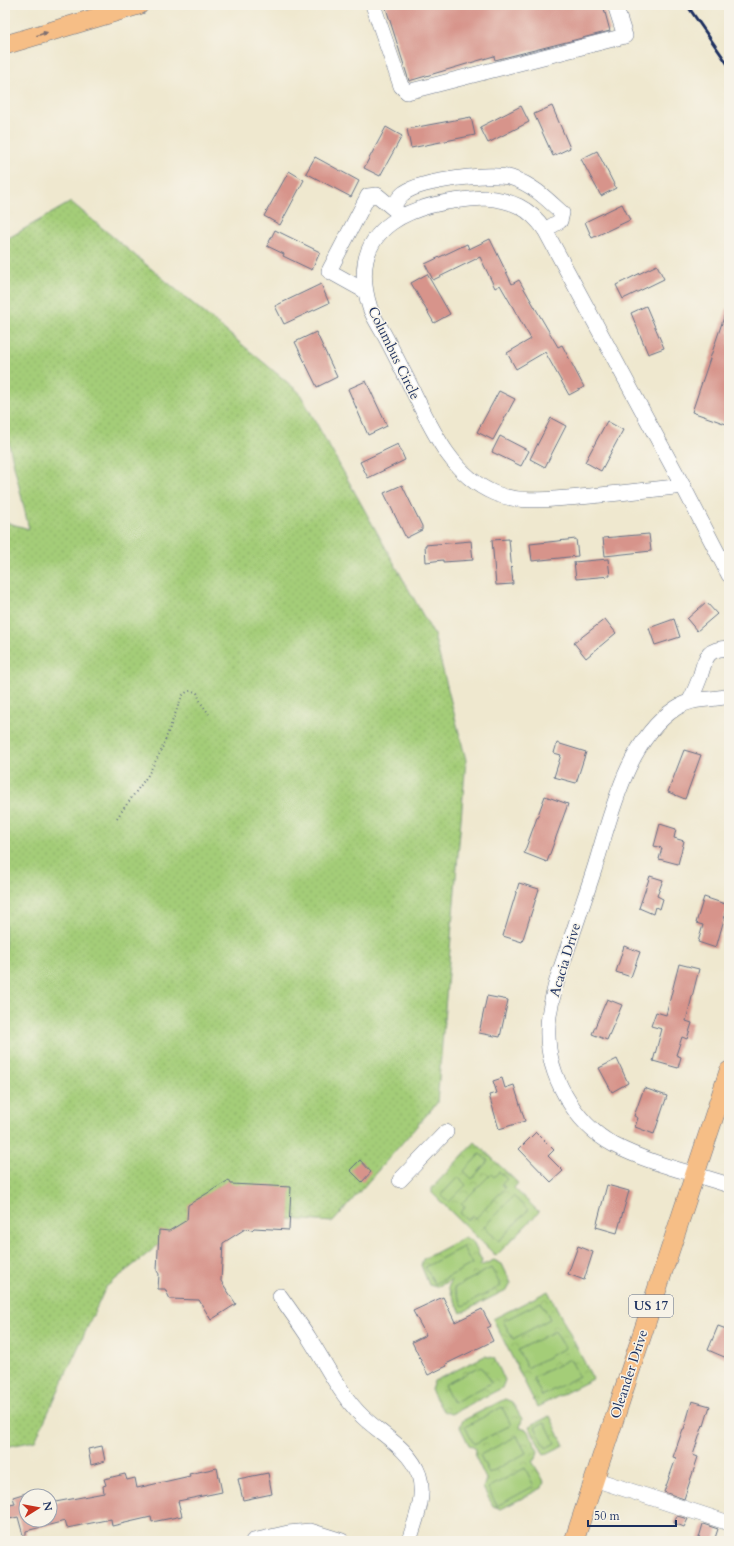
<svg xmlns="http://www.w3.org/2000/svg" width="734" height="1546" font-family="Cardo,serif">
<defs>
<pattern id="grass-dots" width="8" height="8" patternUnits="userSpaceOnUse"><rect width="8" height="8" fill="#a4cd78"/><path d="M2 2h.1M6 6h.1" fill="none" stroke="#8db06a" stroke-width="1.8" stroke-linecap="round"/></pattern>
<pattern id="park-crowns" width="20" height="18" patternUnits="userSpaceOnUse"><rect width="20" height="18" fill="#a4cd78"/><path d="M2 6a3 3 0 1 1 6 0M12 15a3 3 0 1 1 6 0" fill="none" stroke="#8db06a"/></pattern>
</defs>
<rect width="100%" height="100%" fill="#f7f3e8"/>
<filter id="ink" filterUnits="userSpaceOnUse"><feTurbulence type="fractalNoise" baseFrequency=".025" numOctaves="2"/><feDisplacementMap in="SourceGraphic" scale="8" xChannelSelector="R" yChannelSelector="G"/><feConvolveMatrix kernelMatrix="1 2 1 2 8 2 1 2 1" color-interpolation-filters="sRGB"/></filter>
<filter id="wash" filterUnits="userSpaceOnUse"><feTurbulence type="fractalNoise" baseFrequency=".012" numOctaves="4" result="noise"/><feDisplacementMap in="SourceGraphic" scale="16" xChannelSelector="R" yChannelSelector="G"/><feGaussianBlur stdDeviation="0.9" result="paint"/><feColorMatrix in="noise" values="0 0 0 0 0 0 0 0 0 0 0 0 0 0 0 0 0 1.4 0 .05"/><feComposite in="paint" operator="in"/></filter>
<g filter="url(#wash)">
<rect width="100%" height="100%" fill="#efe8cf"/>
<!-- grass -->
<polygon fill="url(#grass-dots)" stroke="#607e6b" points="71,202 299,392 434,635 466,760 437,1103 333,1222 198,1213 106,1287 35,1441 5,1447 5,522 29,529 5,427 5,240"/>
<!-- park -->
<g fill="url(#park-crowns)" stroke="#607e6b">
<polygon points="475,1142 518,1183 514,1188 539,1212 496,1256 432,1193 432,1188"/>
<polygon points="465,1237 473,1242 482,1261 480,1266 494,1260 502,1264 511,1283 508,1289 461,1313 448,1287 452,1280 436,1287 429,1285 421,1265 423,1259"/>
<polygon points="548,1291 593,1379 537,1407 493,1319"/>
<polygon points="485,1356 494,1358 505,1380 502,1388 451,1414 443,1411 431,1390 434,1381"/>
<polygon points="505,1399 512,1402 522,1419 520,1428 527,1430 538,1451 536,1459 532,1461 544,1481 542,1488 501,1509 493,1506 483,1488 486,1479 475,1456 476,1449 469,1445 460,1427 462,1421"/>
<polygon points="550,1416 564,1445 544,1455 529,1426"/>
</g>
<!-- pitch -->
<g fill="#a4cd78" stroke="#607e6b">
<polygon points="480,1154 488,1161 472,1179 464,1171"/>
<polygon points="499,1172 507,1179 502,1184 505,1188 476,1218 473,1215 468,1220 460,1213 465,1207 461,1204 491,1174 494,1177"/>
<polygon points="458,1177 466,1185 449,1202 441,1195"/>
<polygon points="513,1196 528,1210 499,1241 484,1227"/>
<polygon points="463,1247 472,1264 435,1284 425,1267"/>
<polygon points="491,1268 501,1286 463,1306 454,1288"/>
<polygon points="541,1302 550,1319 513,1339 503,1321"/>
<polygon points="555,1331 565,1348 527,1368 518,1350"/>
<polygon points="570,1359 579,1376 542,1396 533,1378"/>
<polygon points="481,1366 491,1383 453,1403 444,1385"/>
<polygon points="502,1407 511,1425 474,1444 465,1427"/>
<polygon points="545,1422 555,1443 546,1448 535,1427"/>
<polygon points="517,1436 526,1453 489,1473 480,1455"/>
<polygon points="525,1468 534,1486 497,1506 488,1488"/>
</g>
<g id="blocks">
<!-- building -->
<g fill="#d7948b">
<polygon points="385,5 603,5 610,31 495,60 494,56 409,81"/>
<polygon points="521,106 529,122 488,143 480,127"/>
<polygon points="552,106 570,148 553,156 534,114"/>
<polygon points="471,117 475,135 411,148 407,129"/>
<polygon points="386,127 402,136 380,176 364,168"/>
<polygon points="597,151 616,188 601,196 581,159"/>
<polygon points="315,157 359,181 351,197 306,173"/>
<polygon points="289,171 304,180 280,225 264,216"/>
<polygon points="622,204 630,220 592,238 585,222"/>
<polygon points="275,230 320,252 312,270 283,256 284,254 267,246"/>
<polygon points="490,239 512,284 519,280 558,347 562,345 584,387 569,395 545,352 516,369 507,353 531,339 500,285 495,288 480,257 433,280 425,264 467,244 469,249"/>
<polygon points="657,265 664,279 623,299 616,285"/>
<polygon points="427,274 450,314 434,323 411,283"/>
<polygon points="321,284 329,303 284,324 275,306"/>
<polygon points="646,306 664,348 648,354 631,313"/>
<polygon points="727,308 729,308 729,425 692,412"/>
<polygon points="316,332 337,377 317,387 295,342"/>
<polygon points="366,381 387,426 368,435 348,389"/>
<polygon points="499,391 515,399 493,440 477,432"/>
<polygon points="551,418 566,426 545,467 530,459"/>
<polygon points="607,421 623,430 601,471 585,462"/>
<polygon points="500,436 529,451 521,466 492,452"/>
<polygon points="398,444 405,460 368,478 360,462"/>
<polygon points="402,485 422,526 422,530 406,538 384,493"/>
<polygon points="649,534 651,551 605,556 603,538"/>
<polygon points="509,539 513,584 496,585 492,540"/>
<polygon points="576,539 578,556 532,561 530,544"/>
<polygon points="471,541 473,560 443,562 443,560 426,562 425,545"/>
<polygon points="608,559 610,576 576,579 574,562"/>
<polygon points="706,602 717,614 697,631 687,619"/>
<polygon points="605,619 616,633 586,658 574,643"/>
<polygon points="674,619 680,637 655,645 649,628"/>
<polygon points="557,743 586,752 576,783 554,777 561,755 554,753"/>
<polygon points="684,750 701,755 685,799 668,792"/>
<polygon points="545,796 568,804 547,862 524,853"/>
<polygon points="660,824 676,829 674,838 684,841 678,864 659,859 662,848 654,846"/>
<polygon points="650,876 663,880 657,896 663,899 660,909 655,907 653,914 639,908"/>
<polygon points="519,883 539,889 522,942 503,936"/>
<polygon points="704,897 728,905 716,948 698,942 703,925 696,923"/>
<polygon points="624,946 640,952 631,977 616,972"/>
<polygon points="679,964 699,969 686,1021 692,1023 687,1039 682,1037 676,1055 681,1057 678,1068 653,1061 662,1029 651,1026 656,1012 666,1015"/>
<polygon points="487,996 508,1000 500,1037 479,1033"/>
<polygon points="607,999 622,1005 607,1040 592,1034"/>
<polygon points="617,1059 628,1083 612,1092 599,1068"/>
<polygon points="502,1078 505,1088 514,1085 525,1121 499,1129 489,1095 497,1093 493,1081"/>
<polygon points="644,1088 667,1096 654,1134 635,1127 638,1118 634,1116"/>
<polygon points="536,1132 554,1150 548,1156 563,1171 551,1182 519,1149"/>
<polygon points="360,1160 371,1172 362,1182 350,1170"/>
<polygon points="229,1180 231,1184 291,1187 289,1230 254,1228 252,1230 245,1229 223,1243 221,1281 236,1304 211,1320 199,1300 170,1299 165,1289 158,1289 159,1274 157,1271 159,1230 169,1231 187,1220 188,1205"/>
<polygon points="607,1185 629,1191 617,1233 596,1227"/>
<polygon points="578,1246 593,1252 584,1280 568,1274"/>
<polygon points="443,1297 455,1322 482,1309 491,1326 487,1328 493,1341 446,1364 447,1366 428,1375 412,1342 426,1335 413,1311"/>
<polygon points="718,1326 729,1330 729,1359 708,1350"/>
<polygon points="692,1401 710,1406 704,1426 703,1425 693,1455 698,1457 684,1499 664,1492 676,1458 673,1457 683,1429 684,1429"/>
<polygon points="102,1446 105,1461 91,1465 88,1449"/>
<polygon points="217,1468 222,1492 178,1501 182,1516 152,1522 151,1517 112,1526 111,1519 67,1528 65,1521 26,1531 26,1535 23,1535 18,1517 5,1520 5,1506 15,1504 13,1497 26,1493 26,1520 50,1520 50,1503 104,1493 103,1486 106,1485 104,1479 125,1474 127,1480 135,1478 137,1488 190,1476 189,1474"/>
<polygon points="268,1473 272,1494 243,1500 238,1479"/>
<polygon points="677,1516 688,1519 684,1527 674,1523"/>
<polygon points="703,1524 718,1529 714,1541 698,1541"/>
</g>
</g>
</g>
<g filter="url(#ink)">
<use href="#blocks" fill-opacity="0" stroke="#657086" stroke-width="1"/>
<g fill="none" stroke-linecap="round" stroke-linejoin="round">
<!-- minor casing -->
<g stroke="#657086" stroke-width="16">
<g id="minor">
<polyline points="373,5 401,86 407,92 625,36 615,5"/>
<path d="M485,198c26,2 44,9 60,32l138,256c-35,4 -70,8 -104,11 -27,2 -59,7 -85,-4 -46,-19 -66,-73 -87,-114 -7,-14 -14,-28 -21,-41 -5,-10 -12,-19 -16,-30 -27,-85 48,-107 115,-110z"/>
<path d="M393,207c3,-4 6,-11 11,-14 18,-13 87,-21 108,-15 21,7 35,21 50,35l-2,8 -15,9"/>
<polyline points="365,291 329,271 368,196 377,195 400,214"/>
<polyline points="683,486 729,575"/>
<path d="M729,696c-19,5 -36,1 -53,12 -50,33 -65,108 -82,162 -12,37 -25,74 -37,110 -4,16 -9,32 -9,48 -2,46 26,95 66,117 34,18 78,28 115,40"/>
<path d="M690,700c4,-7 7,-15 10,-23 6,-20 6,-28 29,-29"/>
<polyline points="400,1180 446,1132"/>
<path d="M280,1296c10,14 20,28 29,42 17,26 31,57 54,79 19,18 47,32 56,58 7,22 -4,46 -10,66"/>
<polyline points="594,1479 729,1523"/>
<polyline points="253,1541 288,1533 310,1531 342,1541"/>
</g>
</g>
<!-- major casing -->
<g stroke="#657086" stroke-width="20">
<g id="major">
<polyline points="5,45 139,5"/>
<polyline points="574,1541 729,1071"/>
</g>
</g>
<!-- path -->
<path stroke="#657086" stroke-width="2" stroke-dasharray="1 3" stroke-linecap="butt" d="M117,818l31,-43 13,-24 21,-55c5,-5 9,-7 15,-3l4,10 8,11"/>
<!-- minor -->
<use href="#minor" stroke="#fff" stroke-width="15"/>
<!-- major -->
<use href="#major" stroke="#f6be86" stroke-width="19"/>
<!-- rail -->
<polyline stroke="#1b2f5e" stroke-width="3" points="687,5 729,66"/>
</g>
<!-- one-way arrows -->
<defs><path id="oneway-solid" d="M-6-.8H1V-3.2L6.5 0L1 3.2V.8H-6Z"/></defs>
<use fill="#7e6f70" href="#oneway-solid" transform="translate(42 34) rotate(-17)"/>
</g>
<g text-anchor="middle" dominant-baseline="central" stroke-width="3" stroke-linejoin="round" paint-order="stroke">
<!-- shield labels -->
<rect fill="#f7f3e8" stroke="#5d6a87" stroke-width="1" x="629" y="1295" width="44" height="22" rx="3"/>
<g font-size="13" font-weight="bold" fill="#1b2f5e">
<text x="651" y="1306">US 17</text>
</g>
<!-- street labels -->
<g font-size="14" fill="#1b2f5e" stroke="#f7f3e8">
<text transform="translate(394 353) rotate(64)">Columbus Circle</text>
<text transform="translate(565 960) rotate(-73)">Acacia Drive</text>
<text transform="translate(629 1374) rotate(-72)">Oleander Drive</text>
</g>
</g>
<!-- margin -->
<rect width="734" height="1546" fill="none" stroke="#f7f3e8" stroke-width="20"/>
<!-- north arrow -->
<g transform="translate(38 1508) rotate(79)"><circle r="19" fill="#f7f3e8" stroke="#9fa5b1"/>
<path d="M0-3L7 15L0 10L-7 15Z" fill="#c8321e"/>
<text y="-6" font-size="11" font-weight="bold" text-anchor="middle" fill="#1b2f5e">N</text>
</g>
<!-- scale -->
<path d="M588 1520v6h88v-6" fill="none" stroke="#1b2f5e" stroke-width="2"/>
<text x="594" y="1520" font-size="12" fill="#1b2f5e" stroke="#f7f3e8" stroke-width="3" paint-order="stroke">50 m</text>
</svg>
